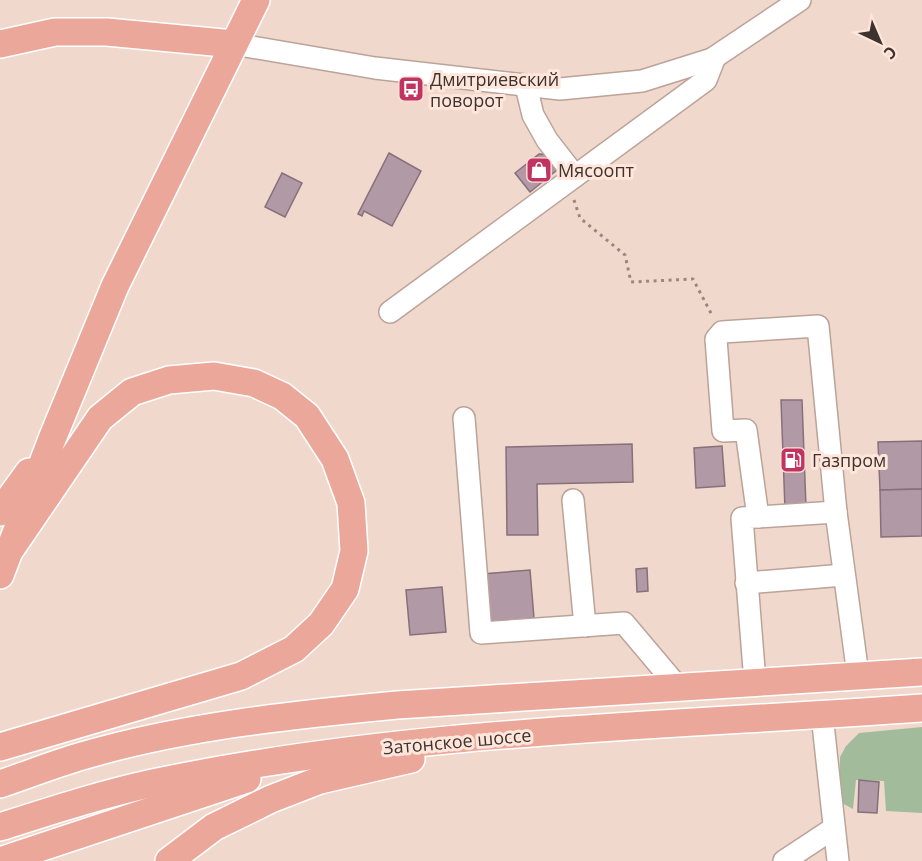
<svg xmlns="http://www.w3.org/2000/svg" width="922" height="861" font-family="'Open Sans',sans-serif">
<rect width="100%" height="100%" fill="#f1d8cd"/>
<!-- green -->
<polygon fill="#a2bc9b" points="922,727 922,813 886,811 884,781 856,780 853,809 840,802 840,757 846,746 859,733"/>
<!-- building -->
<g fill="#b199a5" stroke="#86707b" stroke-width="1.5">
<polygon points="389,153 421,171 392,226 364,211 362,216 358,214"/>
<polygon points="539,154 553,155 562,166 530,192 515,173"/>
<polygon points="282,173 302,183 285,217 265,207"/>
<polygon points="781,400 802,400 806,507 785,509"/>
<polygon points="922,441 922,489 880,490 878,442"/>
<polygon points="632,444 633,482 537,484 538,535 507,535 506,447"/>
<polygon points="722,446 725,486 696,488 694,448"/>
<polygon points="922,489 922,536 881,537 880,490"/>
<polygon points="647,568 648,591 637,592 636,569"/>
<polygon points="530,570 534,618 473,623 469,575"/>
<polygon points="442,587 446,632 410,635 406,590"/>
<polygon points="859,780 879,782 877,813 858,812"/>
</g>
<g fill="none" stroke-linecap="round" stroke-linejoin="round">
<!-- minor casing -->
<g stroke="#bba399" stroke-width="24">
<g id="minor">
<polyline points="234,44 375,68 560,89 642,81 712,59 800,0"/>
<polyline points="526,86 533,115 547,140 575,176"/>
<polyline points="390,312 706,80 715,57"/>
<polyline points="464,418 481,633 624,623 678,687"/>
<polyline points="573,500 585,626"/>
<polyline points="758,517 746,430 723,431 716,339 722,332 818,326 836,512 858,675"/>
<polyline points="746,583 844,575"/>
<polyline points="755,682 742,518 836,512"/>
<polyline points="822,715 838,861"/>
<polyline points="784,861 834,828"/>
</g>
</g>
<!-- major casing -->
<g stroke="#fff" stroke-width="30">
<g id="major">
<polyline points="0,44 55,32 107,32 234,44"/>
<polyline points="0,512 29,472"/>
<polyline points="0,575 52,439 115,286 256,0"/>
<polyline points="0,747 241,676 294,649 321,624 345,589 354,551 351,503 335,459 307,416 282,396 254,383 214,376 169,380 132,392 100,418 10,550"/>
<path d="M0,784c27,-9 54,-20 82,-28 102,-30 210,-41 315,-51l525,-33"/>
<path d="M0,827c50,-16 102,-33 153,-44 251,-53 514,-57 769,-75"/>
<polyline points="0,861 247,779"/>
<polyline points="169,861 214,827 271,799 320,780 411,759"/>
</g>
</g>
<!-- path -->
<polyline stroke="#998780" stroke-width="3" stroke-dasharray="3 4.5" stroke-linecap="butt" points="574,200 580,218 625,255 631,282 693,279 713,317"/>
<!-- minor -->
<use href="#minor" stroke="#fff" stroke-width="21"/>
<!-- major -->
<use href="#major" stroke="#eba79a" stroke-width="27"/>
</g>
<!-- icons -->
<defs>
<g id="bus-square" transform="scale(1.35)"><rect x="-9" y="-9" width="18" height="18" rx="4" fill="#c13361" stroke="#ffe5da"/><path d="M-5-6H5V4H4V6H2V4H-2V6H-4V4H-5ZM-3.5-4V0h7V-4ZM-3.5 1.2v1.5H-2V1.2ZM2 1.2v1.5H3.5V1.2Z" fill="#fff"/></g>
<g id="shop-square" transform="scale(1.35)"><rect x="-9" y="-9" width="18" height="18" rx="4" fill="#c13361" stroke="#ffe5da"/><path d="M-5-2.5h2.3a2.7 3.5 0 0 1 5.4 0H5L5.5 6h-11ZM-1.5-2.5h3a1.5 2.3 0 0 0-3 0Z" fill="#fff"/></g>
<g id="fuel-square" transform="scale(1.35)"><rect x="-9" y="-9" width="18" height="18" rx="4" fill="#c13361" stroke="#ffe5da"/><path d="M-5.5-6h7V0h2V4h1.3V-2.5L3-4.5l.8-.8L6-3V5H2.5V1h-1V6h-7ZM-4.2-4.7v3.2H.2V-4.7Z" fill="#fff"/></g>
</defs>
<g fill-rule="evenodd">
<use href="#bus-square" x="411" y="89"/>
<use href="#shop-square" x="539" y="170"/>
<use href="#fuel-square" x="793" y="460"/>
</g>
<g text-anchor="middle" dominant-baseline="central" stroke-width="6" stroke-linejoin="round" paint-order="stroke">
<!-- poi labels -->
<g font-size="18" fill="#3d332f" stroke="#ffe5da" text-anchor="start">
<text x="430" y="79">Дмитриевский<tspan x="430" dy="21">поворот</tspan></text>
<text x="558" y="170">Мясоопт</text>
<text x="812" y="460">Газпром</text>
</g>
<!-- street labels -->
<g font-size="18" fill="#3d332f" stroke="#ffe5da">
<text transform="translate(457 741) rotate(-5)">Затонское шоссе</text>
</g>
</g>
<!-- north arrow -->
<g transform="translate(880 42) rotate(136)" stroke="#ffe5da" stroke-width="4.5" paint-order="stroke">
<path d="M0-4.5L10 22L0 15L-10 22Z" fill="#3d332f"/>
<text y="-9" font-size="16" font-weight="bold" text-anchor="middle" fill="#3d332f">С</text>
</g>
</svg>
